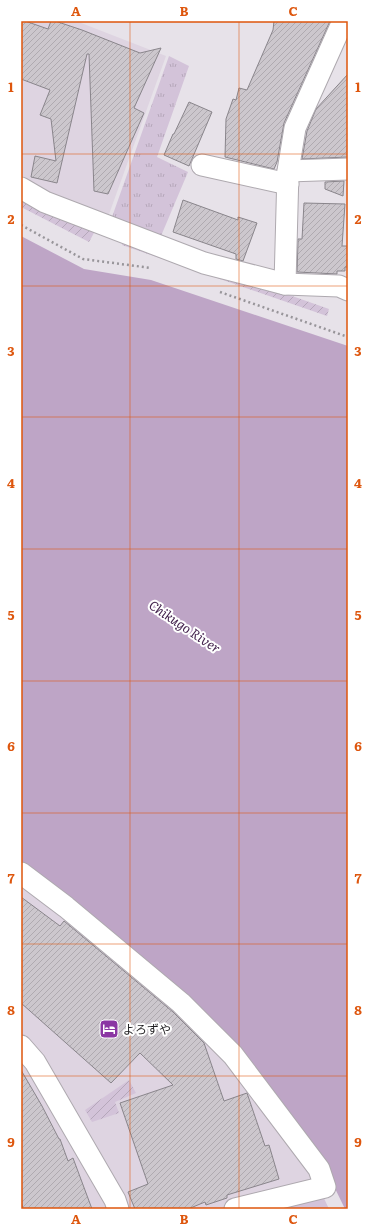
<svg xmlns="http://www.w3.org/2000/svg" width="369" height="1230" font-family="Literata,'Noto Sans JP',serif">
<defs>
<pattern id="grass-tufts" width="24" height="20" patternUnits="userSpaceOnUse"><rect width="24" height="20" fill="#d3c3d9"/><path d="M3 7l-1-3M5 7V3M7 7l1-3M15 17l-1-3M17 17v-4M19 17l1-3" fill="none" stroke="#b5a7ba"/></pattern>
<pattern id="garden-furrows" width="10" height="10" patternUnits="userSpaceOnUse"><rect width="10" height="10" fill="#d3c3d9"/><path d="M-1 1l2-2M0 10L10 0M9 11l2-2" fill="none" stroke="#b5a7ba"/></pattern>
<pattern id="building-hatch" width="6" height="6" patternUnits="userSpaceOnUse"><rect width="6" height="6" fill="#ccc7cd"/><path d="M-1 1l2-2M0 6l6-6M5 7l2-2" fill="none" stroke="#afaab0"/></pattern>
</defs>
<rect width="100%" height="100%" fill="#e7e2e9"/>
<!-- built -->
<g fill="#ded4e1">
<polygon points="21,21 76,21 166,56 108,217 51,196 21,179"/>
<polygon points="21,874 180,1003 324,1186 229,1209 119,1209 21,1044"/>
<polygon points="21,1049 116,1209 21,1209"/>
</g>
<!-- grass -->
<polygon fill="url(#grass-tufts)" points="169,56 189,66 157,157 188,172 161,236 112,217"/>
<!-- park -->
<polygon fill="#d3c3d9" points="322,1194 329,1209 251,1209"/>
<!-- garden -->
<g fill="url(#garden-furrows)">
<polygon points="21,197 95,231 89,242 21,207"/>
<polygon points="125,237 329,309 327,316 122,245"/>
<polygon points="129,1080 136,1093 115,1102 119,1113 92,1122 85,1110"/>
</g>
<!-- water -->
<polygon fill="#bea5c6" points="21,236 84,269 151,280 348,346 348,1209 345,1209 328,1174 243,1057 21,866"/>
<!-- building -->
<g fill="url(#building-hatch)" stroke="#89858b">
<polygon points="21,21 25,21 48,29 51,21 55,21 82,30 140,53 161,48 134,108 144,113 108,194 94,191 89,54 87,54 57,183 31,177 35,156 56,161 51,119 40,115 50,90 21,79"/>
<polygon points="274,21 330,21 284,123 277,162 274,169 225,157 226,119 233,99 236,100 239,88 247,90 273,30"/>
<polygon points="348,74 348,157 302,159 307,131 316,109"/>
<polygon points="189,102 212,112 189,166 164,155 173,134 174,134"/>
<polygon points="344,181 343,196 325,189 325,182"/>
<polygon points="183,200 238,220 238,217 257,223 243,261 236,259 236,254 173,232"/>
<polygon points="304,203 345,204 342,246 348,246 348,267 345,267 345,271 337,271 337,274 297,272 298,242 298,239 302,239"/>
<polygon points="21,897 60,926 64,921 173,1012 204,1043 224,1101 247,1093 265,1146 269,1145 279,1179 227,1195 227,1198 206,1205 205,1202 188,1209 135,1209 128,1192 148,1184 120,1103 173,1085 140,1053 111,1083 21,1003"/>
<polygon points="21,1070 42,1106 59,1139 60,1139 68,1161 73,1158 92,1209 23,1209 21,1201"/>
</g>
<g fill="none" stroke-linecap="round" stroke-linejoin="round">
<!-- street casing -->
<g stroke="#aea9af" stroke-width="23">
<g id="street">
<polyline points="202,165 288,184"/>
<polyline points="288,171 348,169"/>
<polyline points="21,188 45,202 204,263 285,284 339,286 348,290"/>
<polyline points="285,284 288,171 295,128 343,21"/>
<polyline points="21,873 66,907 181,1003 233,1055 319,1169 325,1187 235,1209"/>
<polyline points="21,1046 35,1062 115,1200 118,1209"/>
</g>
</g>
<!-- path -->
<g stroke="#98959a" stroke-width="2.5" stroke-dasharray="2 3" stroke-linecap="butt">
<polyline points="21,225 83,259 151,268"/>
<polyline points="220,292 348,337"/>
</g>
<!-- street -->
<use href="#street" stroke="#fff" stroke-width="21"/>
</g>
<!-- grid -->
<path fill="none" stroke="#de560d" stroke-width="1" stroke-opacity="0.55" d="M130,21v1188M239,21v1188M21,154h327M21,286h327M21,417h327M21,549h327M21,681h327M21,813h327M21,944h327M21,1076h327"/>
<!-- icons -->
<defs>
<g id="hotel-square" transform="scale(1)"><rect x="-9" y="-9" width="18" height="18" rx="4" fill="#8b36a3" stroke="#fff"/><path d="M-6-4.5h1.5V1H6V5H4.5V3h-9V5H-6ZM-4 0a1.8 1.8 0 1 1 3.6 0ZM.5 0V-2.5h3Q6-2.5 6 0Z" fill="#fff"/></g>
</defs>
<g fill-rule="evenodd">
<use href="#hotel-square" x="109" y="1029"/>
</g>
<g text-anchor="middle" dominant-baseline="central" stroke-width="4" stroke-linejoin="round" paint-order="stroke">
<!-- poi labels -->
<g font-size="12" fill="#1e1d1f" stroke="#fff" text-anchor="start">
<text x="123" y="1029">よろずや</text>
</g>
<!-- water labels -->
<g font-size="13" font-style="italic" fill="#44234e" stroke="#fff">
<text transform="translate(185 626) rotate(34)">Chikugo River</text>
</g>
</g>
<!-- border -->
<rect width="369" height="1230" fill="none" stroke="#ffffff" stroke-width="44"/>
<rect x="22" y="22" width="325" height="1186" fill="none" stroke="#de560d" stroke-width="1.5"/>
<g font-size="13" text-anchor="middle" font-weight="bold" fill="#de560d">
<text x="76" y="16">A</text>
<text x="184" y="16">B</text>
<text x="293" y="16">C</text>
<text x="11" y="92">1</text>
<text x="358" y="92">1</text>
<text x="11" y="224">2</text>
<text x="358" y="224">2</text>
<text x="11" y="356">3</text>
<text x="358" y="356">3</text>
<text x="11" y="488">4</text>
<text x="358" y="488">4</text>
<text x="11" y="620">5</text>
<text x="358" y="620">5</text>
<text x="11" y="751">6</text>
<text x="358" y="751">6</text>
<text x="11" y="883">7</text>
<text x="358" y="883">7</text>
<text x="11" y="1015">8</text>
<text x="358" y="1015">8</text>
<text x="11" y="1147">9</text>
<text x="358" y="1147">9</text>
<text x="76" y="1224">A</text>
<text x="184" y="1224">B</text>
<text x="293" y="1224">C</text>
</g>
</svg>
